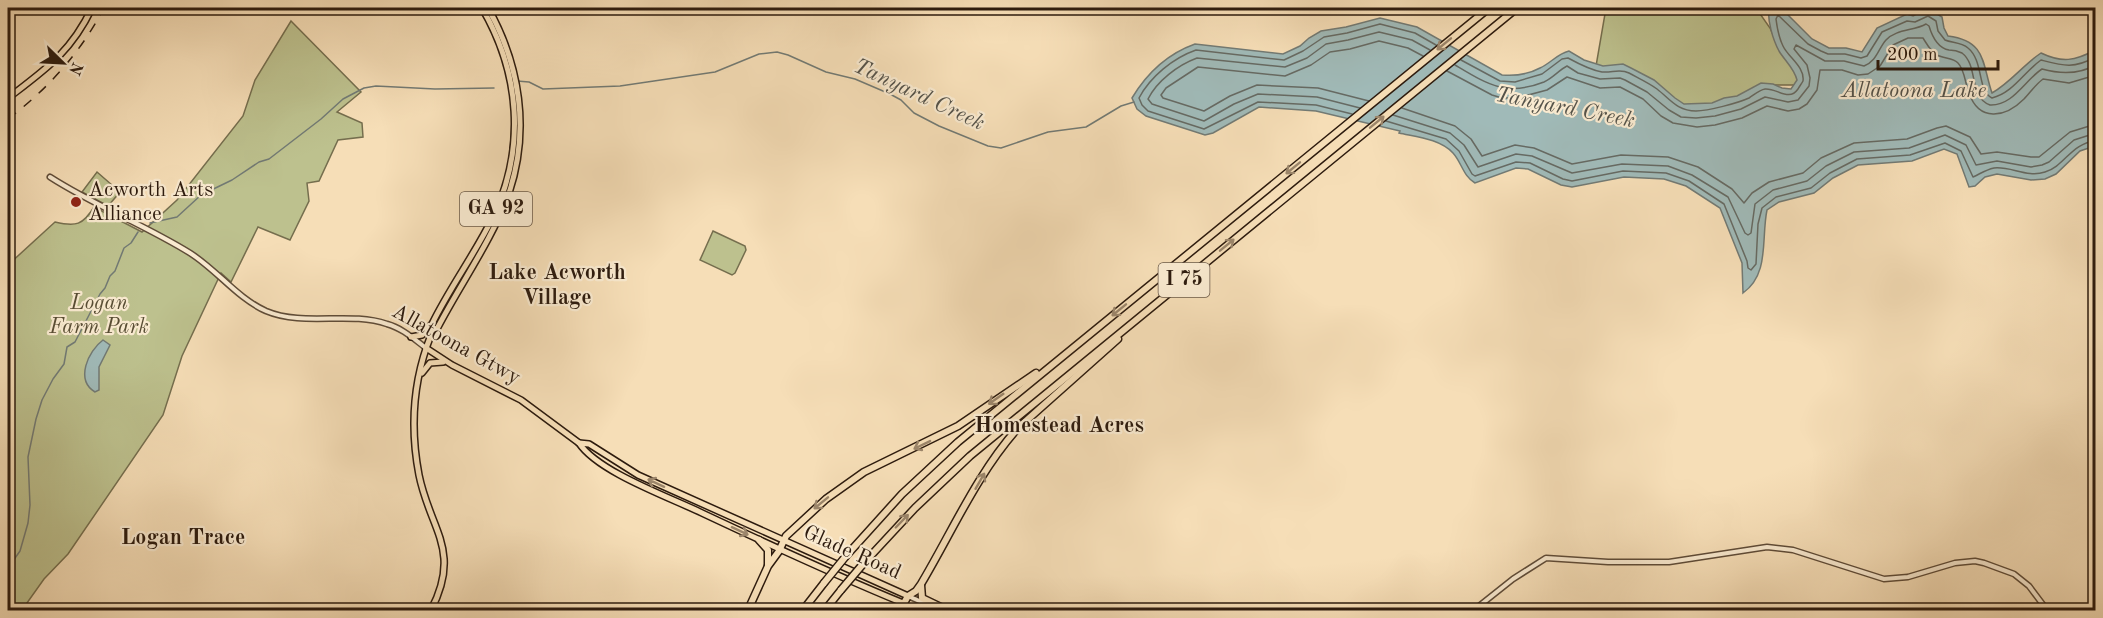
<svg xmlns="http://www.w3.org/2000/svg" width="2103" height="618" font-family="'Old Standard TT',serif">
<rect width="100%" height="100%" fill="#f6deb7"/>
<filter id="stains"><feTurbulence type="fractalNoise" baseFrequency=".00333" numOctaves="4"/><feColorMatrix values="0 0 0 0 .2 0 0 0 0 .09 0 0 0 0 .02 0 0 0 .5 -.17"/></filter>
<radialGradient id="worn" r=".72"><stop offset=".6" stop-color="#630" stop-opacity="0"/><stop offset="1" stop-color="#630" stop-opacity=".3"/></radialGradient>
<!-- green -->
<g fill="#bdc18e" stroke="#756e4e" stroke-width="1.5">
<polygon points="1606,8 1756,8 1770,28 1779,48 1797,69 1800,85 1764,85 1719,105 1689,110 1596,66"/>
<path d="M291,21l70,71 -24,20 25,11 1,14 -25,3 -19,41 -12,2 2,18 -19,39 -32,-13 -27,55 -10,-9 -39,83 -19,59 -95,139 -24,25 -22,31h-14v-345l47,-43c21,5 28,3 39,-15l48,25 35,-32 66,-84 12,-36z"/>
<polygon points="97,172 120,192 108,206 82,192"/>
<polygon points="713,231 745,246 746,250 735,273 732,275 700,260"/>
</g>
<!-- water -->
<g fill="#a0bab8" stroke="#727a74" stroke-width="1.5">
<path d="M1769,8h12l31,31 17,9h17l16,4 15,-24 30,-14 6,2c13,-7 16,-7 29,1l2,11 4,8c39,5 34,28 44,57 19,-11 31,-28 49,-40 21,10 34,8 54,-3v96l-15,5 -24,23 -11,5 -14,1 -34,-6 -12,3 -10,9 -6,1 -12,-33 -13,-5 -32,12 -54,4 -25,13 -19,15 -35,9 -12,8c-6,28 3,64 -24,83l-1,-30 -22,-55 -34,-22 -22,-7 -40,-2 -52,10 -11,-2 -33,-16 -12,-1 -41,15c-12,-7 -13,-20 -22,-30 -13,-14 -36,-16 -54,-20l1,-2 -84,-20 -57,-4 -46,26 -8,2 -59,-19 -9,-7 -5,-11c15,-25 35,-44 63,-54l88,10 17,-8 9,-8 12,-7 25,-4 34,-9 37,9 85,48c12,1 27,-1 38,-7 11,-5 17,-14 29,-17l15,9 19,6 20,-2 8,4 23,12 21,18 9,6 28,-1 12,-5 13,-2 24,-13 12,1 9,4 9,1 6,-9c-3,-12 -12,-19 -18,-29 -6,-11 -12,-31 -10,-43z"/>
<path d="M103,340l7,5 -11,22v23l-4,2c-20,-12 -7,-41 8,-52z"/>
</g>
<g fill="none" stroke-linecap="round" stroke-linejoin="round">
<!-- shore -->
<g stroke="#666a63" stroke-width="1.5">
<path d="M1461,60l39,21 15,1 27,-8 20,-15 6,-1c11,6 22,12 34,14 10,1 18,-4 27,1 9,5 20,10 28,16 13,10 20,22 39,22 12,0 42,-8 53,-13 5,-3 10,-8 16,-9 12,-1 24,13 33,0 1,-2 4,-6 5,-8 2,-14 -15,-24 -20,-35 -4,-8 -6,-19 -7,-27l2,-4 30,29 13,7 7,3h17l16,4 6,-2 15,-24 25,-11 8,1 13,-6 8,5 2,10 7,9c7,3 16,2 23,8 16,13 9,43 24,50 21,-5 32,-26 49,-38 23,6 32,9 55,-3"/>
<path d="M1455,65c32,19 51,32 89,17 9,-4 15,-12 23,-16l11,7 22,6 20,-1 5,2 22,12 22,18 12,7 15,1 19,-2 26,-7 24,-12 23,5 10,-2 11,-14 1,-8 -3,-13 -13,-16 2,-4 29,16h19l20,5c13,-5 14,-17 22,-26 10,-11 28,-9 40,-16l3,2c3,10 8,22 20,24 4,0 9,1 13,3 17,13 6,44 28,52 23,1 35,-25 52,-36 18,5 36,6 54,-4"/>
<path d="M1447,71l45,24 10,3h15l30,-8 20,-13 33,11 20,-1 23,12 18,17 12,7 24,4 18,-2 27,-7 25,-12 21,5 11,-2 8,-5 10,-14 3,-20h22l16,5 10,-1 12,-8 13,-21 15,-7h15c4,6 7,13 14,17 7,4 16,2 21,8 7,7 7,21 11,30 10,29 36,25 55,6 6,-6 11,-14 19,-20l26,4 27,-8"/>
<polyline points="1369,101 1318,88 1257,85 1230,96 1204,111 1163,98 1161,95 1166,88 1198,67 1285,76 1311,65 1330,52 1350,49 1379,41 1408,48 1423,56"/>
<path d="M1360,108l-43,-11 -59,-3 -24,10 -30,17 -52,-17 -4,-5c9,-18 30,-34 49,-41l88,9 22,-9 19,-14 22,-4 31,-8 33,8 18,10"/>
<polyline points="1402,108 1455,126 1471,139 1482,156 1515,145 1534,148 1572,164 1621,155 1668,157 1698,167 1732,189 1744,203 1752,193 1769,182 1803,173 1821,158 1854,143 1907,139 1937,128 1946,126 1970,137 1981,154 1997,152 2031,157 2039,157 2070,132 2096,124"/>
<path d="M1352,114l-36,-9 -58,-3 -54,27 -56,-18 -6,-6 -3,-7c11,-21 34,-40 57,-48l88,10 19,-9 21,-14 23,-4 33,-9 35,9 21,12"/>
<polyline points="1393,115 1450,133 1464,145 1478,167 1516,154 1532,156 1572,173 1622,164 1668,166 1692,175 1728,197 1745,233 1748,235 1751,233 1755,204 1773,190 1807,181 1826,166 1854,152 1909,148 1945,135 1966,145 1976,165 1997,161 2031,167 2042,165 2049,162 2074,140 2096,133"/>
<path d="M1386,121l60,18 13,12 13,23 3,2 41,-14 14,1 33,16 9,2 51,-10 43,2 23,8 35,23 23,57 1,7 3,2 5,-6 2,-40 4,-16 14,-11 35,-9 19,-15 27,-14 53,-4 35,-12 16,8 12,26c7,-3 12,-7 21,-9 17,-2 33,10 51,4 20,-6 26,-29 51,-31"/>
</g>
<!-- stream -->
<g stroke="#727a74" stroke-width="1.5">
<polyline points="517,81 529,82 543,89 620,86 715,72 759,54 777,52 788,55 826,72 855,79 890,94 901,100 914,113 939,126 988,146 1001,148 1048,132 1086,127 1121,106 1134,102"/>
<polyline points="150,223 177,217 201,195 232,180 259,162 269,159 321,119 343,99 364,88 376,86 435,89 494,88"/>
<polyline points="8,568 20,551 28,523 30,505 28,457 36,419 42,400 53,379 64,364 67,347 75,342 100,294 105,288 110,276 115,271 124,248 131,243 138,232"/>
</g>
<!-- minor casing -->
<g stroke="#5f4c38" stroke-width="7">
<g id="minor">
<path d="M50,177c45,29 95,48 140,76 27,17 47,45 76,58 38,16 83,0 121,13 15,4 27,15 39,24"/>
<polyline points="908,596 940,610"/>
<polyline points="1474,610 1513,579 1546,558 1608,562 1669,562 1767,547 1793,550 1884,579 1908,577 1955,563 1975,561 1984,563 2014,574 2029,586 2047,610"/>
</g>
</g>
<!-- major casing -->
<g stroke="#2d1b0e" stroke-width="8">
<g id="major">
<path d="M8,98c38,-29 63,-46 84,-90"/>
<path d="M431,335l7,-8c23,-44 54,-87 71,-134 21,-63 11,-128 -21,-185"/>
<polyline points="411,337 422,335 431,325"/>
<path d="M426,348l26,17 69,35 58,43c19,29 90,54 123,70 66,31 133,62 201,90"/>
<polyline points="422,373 430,363 443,362"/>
<polyline points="579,443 589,444 638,475 908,596"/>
<path d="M431,610c31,-60 -1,-80 -12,-135 -9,-47 -6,-95 12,-140l1,-11c18,-37 43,-70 61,-107 33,-69 27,-144 -11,-209"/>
</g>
</g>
<!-- highway casing -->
<g stroke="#2d1b0e" stroke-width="9">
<g id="highway">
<polyline points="759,540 768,550 768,565"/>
<polyline points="846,556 902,494 958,442 1489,8"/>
<polyline points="863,564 915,508 970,456 1517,8"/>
<polyline points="921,585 922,598 947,610"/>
<polyline points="748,610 768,566 779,551 786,536 826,499 864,472 958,426 1036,373"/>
<polyline points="803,610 824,583"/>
<polyline points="825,610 841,590"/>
<path d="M900,610l8,-14 8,-5 5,-7c31,-52 56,-110 96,-155l101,-90"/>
<polyline points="911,610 917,610"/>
</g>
</g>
<!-- minor -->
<use href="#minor" stroke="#f9ead0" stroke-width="4"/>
<!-- major -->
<use href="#major" stroke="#f6deb7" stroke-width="5"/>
<!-- highway -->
<use href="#highway" stroke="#f6deb7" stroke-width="6"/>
<!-- rail -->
<path stroke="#2d1b0e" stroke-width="1.5" stroke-dasharray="10 10" stroke-linecap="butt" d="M8,119c40,-30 73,-67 96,-111"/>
<!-- highway-bridge casing -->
<g stroke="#2d1b0e" stroke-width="9" stroke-linecap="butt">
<g id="highway-bridge">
<polyline points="824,583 846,556"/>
<polyline points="841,590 863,564"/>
</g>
</g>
<!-- highway-bridge -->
<use href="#highway-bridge" stroke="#f6deb7" stroke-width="6"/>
</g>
<!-- one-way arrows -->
<defs><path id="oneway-shaft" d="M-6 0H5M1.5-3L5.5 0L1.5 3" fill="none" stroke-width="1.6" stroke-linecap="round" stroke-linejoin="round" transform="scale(1.5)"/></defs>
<g stroke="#9c866b">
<use href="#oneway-shaft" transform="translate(1444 44) rotate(141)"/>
<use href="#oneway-shaft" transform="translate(1377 122) rotate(-39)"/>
<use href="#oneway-shaft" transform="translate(1293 168) rotate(141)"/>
<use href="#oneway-shaft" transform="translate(1227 245) rotate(-39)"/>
<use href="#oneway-shaft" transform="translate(1119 310) rotate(141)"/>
<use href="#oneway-shaft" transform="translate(996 399) rotate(145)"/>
<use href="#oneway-shaft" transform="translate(922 445) rotate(154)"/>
<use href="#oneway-shaft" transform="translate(980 481) rotate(-60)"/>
<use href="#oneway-shaft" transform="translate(656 483) rotate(-155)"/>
<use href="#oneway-shaft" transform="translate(821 503) rotate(141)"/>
<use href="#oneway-shaft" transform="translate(902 521) rotate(-46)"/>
<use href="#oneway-shaft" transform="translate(740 531) rotate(25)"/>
</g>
<!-- markers -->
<circle fill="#8f2418" stroke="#f9ead0" stroke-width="2" cx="76" cy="202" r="6"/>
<g text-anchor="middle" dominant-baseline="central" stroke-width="4.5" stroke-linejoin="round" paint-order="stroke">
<!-- shield labels -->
<g fill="#f9ead0" stroke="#6a5948" stroke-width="1.5">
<rect x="460" y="192" width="72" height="34" rx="4.5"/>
<rect x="1158.5" y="263" width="51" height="34" rx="4.5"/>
</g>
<g font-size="20" font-weight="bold" fill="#2d1b0e">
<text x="496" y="209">GA 92</text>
<text x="1184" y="280">I 75</text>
</g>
<!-- poi labels -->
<g font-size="21" fill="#2d1b0e" stroke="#f9ead0" text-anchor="start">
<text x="88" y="190">Acworth Arts<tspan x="88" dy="24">Alliance</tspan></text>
</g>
<!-- park labels -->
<g font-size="21" font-style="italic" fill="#584d34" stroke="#f9ead0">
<text x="99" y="303">Logan<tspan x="99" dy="24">Farm Park</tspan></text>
</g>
<!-- street labels -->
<g font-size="21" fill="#2d1b0e" stroke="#f9ead0">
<text transform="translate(456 345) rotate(29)">Allatoona Gtwy</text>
<text transform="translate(852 553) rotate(24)">Glade Road</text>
</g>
<!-- water labels -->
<g font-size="22" font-style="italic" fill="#55534a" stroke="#f9ead0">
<text x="1914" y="91">Allatoona Lake</text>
<text transform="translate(919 95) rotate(25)">Tanyard Creek</text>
<text transform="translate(1565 108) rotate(11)">Tanyard Creek</text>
</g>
<!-- neighbourhood labels -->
<g font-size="22" font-weight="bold" fill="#2d1b0e" stroke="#f9ead0">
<text x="557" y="273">Lake Acworth<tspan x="557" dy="25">Village</tspan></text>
<text x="1059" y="426">Homestead Acres</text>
<text x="183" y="538">Logan Trace</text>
</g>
</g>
<!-- margin -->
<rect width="2103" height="618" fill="none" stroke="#f6deb7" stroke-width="30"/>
<rect x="9" y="9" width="2085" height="600" fill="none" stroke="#2d1b0e" stroke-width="3"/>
<rect x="15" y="15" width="2073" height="588" fill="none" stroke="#2d1b0e" stroke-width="1.5"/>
<!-- north arrow -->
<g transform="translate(63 63) rotate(114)" stroke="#f9ead0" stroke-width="4.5" paint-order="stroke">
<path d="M0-4.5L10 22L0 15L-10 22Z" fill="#2d1b0e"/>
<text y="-9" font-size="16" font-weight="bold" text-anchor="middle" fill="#2d1b0e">N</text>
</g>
<!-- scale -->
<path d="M1878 60v9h120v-9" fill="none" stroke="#2d1b0e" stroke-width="3"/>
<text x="1887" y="60" font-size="18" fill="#2d1b0e" stroke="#f9ead0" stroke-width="4.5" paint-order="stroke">200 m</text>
<rect width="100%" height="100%" filter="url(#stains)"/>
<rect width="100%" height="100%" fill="url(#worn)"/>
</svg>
